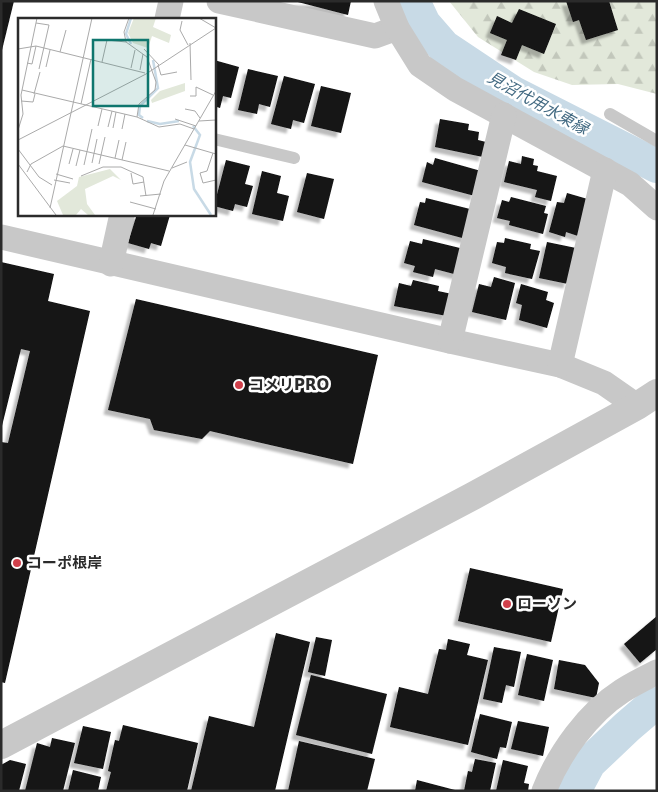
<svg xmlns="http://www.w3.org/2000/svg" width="658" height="792" font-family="'DejaVu Sans','Noto Sans JP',sans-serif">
<defs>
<pattern id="forest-firs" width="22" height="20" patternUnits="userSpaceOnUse" patternTransform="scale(1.25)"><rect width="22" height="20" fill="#e2e8da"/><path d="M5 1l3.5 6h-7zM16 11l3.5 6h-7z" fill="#c2c7bb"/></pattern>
<filter id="shadow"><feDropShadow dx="-4.5" dy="4.5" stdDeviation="1" flood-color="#0004"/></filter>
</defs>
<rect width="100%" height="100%" fill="#fff"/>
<!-- forest -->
<polygon fill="url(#forest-firs)" points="449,1 657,1 657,94 618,84 572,85 534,72 478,37"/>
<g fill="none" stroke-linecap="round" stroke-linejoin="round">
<!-- canal -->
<g stroke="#c8dae6" stroke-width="34">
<polyline points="413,1 424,24 444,47 513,93 657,166"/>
<polyline points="574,791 589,763 627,727 649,708 657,704"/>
</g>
</g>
<!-- building -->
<g fill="#121212" filter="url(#shadow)">
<polygon points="1,1 14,1 2,50 1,50"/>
<polygon points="294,1 351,1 348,15"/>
<polygon points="566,1 609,1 618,30 586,40 579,20 573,22"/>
<polygon points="519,9 556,24 544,54 522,45 516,60 501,55 507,40 490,33 497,16 512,23"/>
<polygon points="214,60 239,67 231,98 223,96 220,108 214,106"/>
<polygon points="248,69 278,76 270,107 259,104 257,114 238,110"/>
<polygon points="284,76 315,84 304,123 293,120 291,129 271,124"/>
<polygon points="321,86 351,93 341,133 311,126"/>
<polygon points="440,119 469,124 468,130 479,132 478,140 486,142 483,157 435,147"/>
<polygon points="522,156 534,159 533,165 538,166 537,171 557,176 551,201 535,197 537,190 504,182 509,161 521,164"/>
<polygon points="435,158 481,171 475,196 422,182 427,162 433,165"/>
<polygon points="226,160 250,166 245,184 253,186 247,207 235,204 233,211 214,206"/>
<polygon points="262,171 281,176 277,193 289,196 283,221 252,214"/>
<polygon points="307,173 334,179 324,219 297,212"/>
<polygon points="567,193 591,200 581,237 566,232 565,237 549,232 557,202 564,203"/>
<polygon points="511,197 546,206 544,213 548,214 543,234 509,225 510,221 497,218 502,200 509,202"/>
<polygon points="426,198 474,210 466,239 414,225 420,202 425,203"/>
<polygon points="137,214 164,214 170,215 161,246 151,243 149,249 128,243"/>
<polygon points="505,238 531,244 530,249 540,251 532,279 505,273 506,267 492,263 497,242 504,243"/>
<polygon points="423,239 464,249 458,275 435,269 433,277 413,272 415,266 404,263 410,241 422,244"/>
<polygon points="547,242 576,248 568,284 539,278"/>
<polygon points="1,262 54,274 48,301 90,311 5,683 1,682 1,442 8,443 30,351 21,349 1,430"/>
<polygon points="494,277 515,283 506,320 472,312 479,284 491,287"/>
<polygon points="413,280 439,286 438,291 452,294 447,316 394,306 399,283 411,286"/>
<polygon points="521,284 548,292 546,300 554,303 547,328 519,320 522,305 516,303"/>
<polygon points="136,299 378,355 353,464 210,431 202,439 154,430 150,419 108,410"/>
<polygon points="470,568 563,589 551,642 458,621"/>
<polygon points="657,616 657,649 640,663 624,644"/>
<polygon points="276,633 310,642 275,791 191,791 209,716 254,727"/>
<polygon points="316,637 332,640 325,676 308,672"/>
<polygon points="448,639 470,644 467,655 488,660 468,745 390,727 399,687 428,694 439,649 446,650"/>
<polygon points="494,647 521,652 514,687 506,685 502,703 483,699"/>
<polygon points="527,654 553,660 544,701 518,695"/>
<polygon points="559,660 585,665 599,683 596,698 554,689"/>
<polygon points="311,675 387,694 372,754 296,735"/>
<polygon points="480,714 512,722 506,748 500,747 497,759 471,752"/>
<polygon points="518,721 549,727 543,756 511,749"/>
<polygon points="123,725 198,743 187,791 106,791 111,772 108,771 115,740 119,741"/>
<polygon points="83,726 111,732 103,769 74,763"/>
<polygon points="52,738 75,743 63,791 25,791 37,743 50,747"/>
<polygon points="299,741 375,759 367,791 288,791"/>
<polygon points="475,759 496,763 490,791 464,791 468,771 472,772"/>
<polygon points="10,760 26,764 19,791 1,791 1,765"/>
<polygon points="503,760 528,766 524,783 529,784 528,791 496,791"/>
<polygon points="73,770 101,777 98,791 68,791"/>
<polygon points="417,780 455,790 455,791 415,791"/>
</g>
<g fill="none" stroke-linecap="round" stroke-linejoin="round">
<!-- service -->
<g stroke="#c8c8c8" stroke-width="12">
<polyline points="610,114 657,141"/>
<polyline points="214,139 294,158"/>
</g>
<!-- minor -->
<g stroke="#c8c8c8" stroke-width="25">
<polyline points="219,1 375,36 397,28"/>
<polyline points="386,1 397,28 420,65 455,89 630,184 657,208"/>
<polyline points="167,19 171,1"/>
<polyline points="1,237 450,341 560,365 604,383 637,406"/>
<polyline points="111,264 122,214"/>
<polyline points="450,341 504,115"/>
<polyline points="560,365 605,170"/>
<path d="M544,791c15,-38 44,-78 78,-100 11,-7 23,-13 35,-19"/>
</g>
<!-- tertiary -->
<polyline stroke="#c8c8c8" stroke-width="28" points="1,745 473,496 637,406 657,393"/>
</g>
<!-- markers -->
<g fill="#d0404b" stroke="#fff" stroke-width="2">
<circle cx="239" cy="385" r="5"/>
<circle cx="17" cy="563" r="5"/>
<circle cx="507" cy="604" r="5"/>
</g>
<g text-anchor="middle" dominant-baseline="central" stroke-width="5" stroke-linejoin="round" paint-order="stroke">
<!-- poi labels -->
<g font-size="15" font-weight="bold" fill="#2b2b2b" stroke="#fff" text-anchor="start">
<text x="249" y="385">コメリPRO</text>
<text x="27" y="563">コーポ根岸</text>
<text x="517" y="604">ローソン</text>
</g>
<!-- water labels -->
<g font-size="16" font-style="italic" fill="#446b83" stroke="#fff">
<text transform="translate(538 103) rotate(29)">見沼代用水東縁</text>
</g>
</g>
<!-- overview -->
<g transform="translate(18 18)">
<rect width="198" height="198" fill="#fff"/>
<path d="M116,0h22l-3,9 18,8 -2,8 -17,-7 -4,12 -15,-5 -5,-10zM92,151l11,11 -8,-4 -28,13 2,15 8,11h-7l-7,-6 -5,6h-13l-6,-14 20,-15 2,-9z" fill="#e2e8da"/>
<path d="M167,65v8l-33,12 -1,-3 9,-9z" fill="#e2e8da"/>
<path fill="none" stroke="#c8dae6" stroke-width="2.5" d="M113,26l-5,-10 5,-16M125,100l-4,-3 1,-9 18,-18 -5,-28M129,103l13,3 19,-3M175,108l7,9 -10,27 4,27 17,26"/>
<path fill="none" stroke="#aaa" stroke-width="1" d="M111,0l-5,14 2,10 21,15 9,25 -1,8 -16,14 -2,13 22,10 21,-3 14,5M181,0l17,10M164,3l-2,9 8,15M18,5l13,2 -10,44M172,25l1,37M0,31l18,-3 109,27M126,31l15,16M42,34l6,-22M84,44l5,-22 19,2M9,45l5,1 4,-18M140,47l3,10 16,-3M28,49l4,-17M113,50l4,-18M122,52l3,-16M4,72l115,27M16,76l6,-22M172,78h6v-9l17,8M3,83l12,1 2,-8M63,86l10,-45M167,91l10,2 5,7M157,101l21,7M181,103l17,-1M80,108l4,-17M90,109l4,-16M95,110l3,-16M104,111l3,-15M0,112l5,-16 -2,-19 16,-77M0,122l128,-66 70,-46M167,127l31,9M0,131l21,28 13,8M195,135l-6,18 -7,2 3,10 13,-3M97,140l4,-18M104,142l4,-18M74,145l5,-24M0,146l38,51M51,146l4,-15M81,146l6,-27M66,147l8,-36M58,148l4,-16M154,150l15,-6M9,154l4,-8 32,-18 106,25M113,155l2,11 11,-2M38,156l17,5M63,158l22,-9h18l22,10 3,19M36,162l16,3M122,178l21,-2M112,184l26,7M32,190l42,-190M135,197l11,-34 52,-90"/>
<path fill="#0f766e" fill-opacity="0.15" stroke="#0f766e" stroke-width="2.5" d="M75,22h55v66h-55z"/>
<rect width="198" height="198" fill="none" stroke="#2b2b2b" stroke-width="2.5"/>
</g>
<!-- border -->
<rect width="658" height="792" fill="none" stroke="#2b2b2b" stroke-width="5"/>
</svg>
